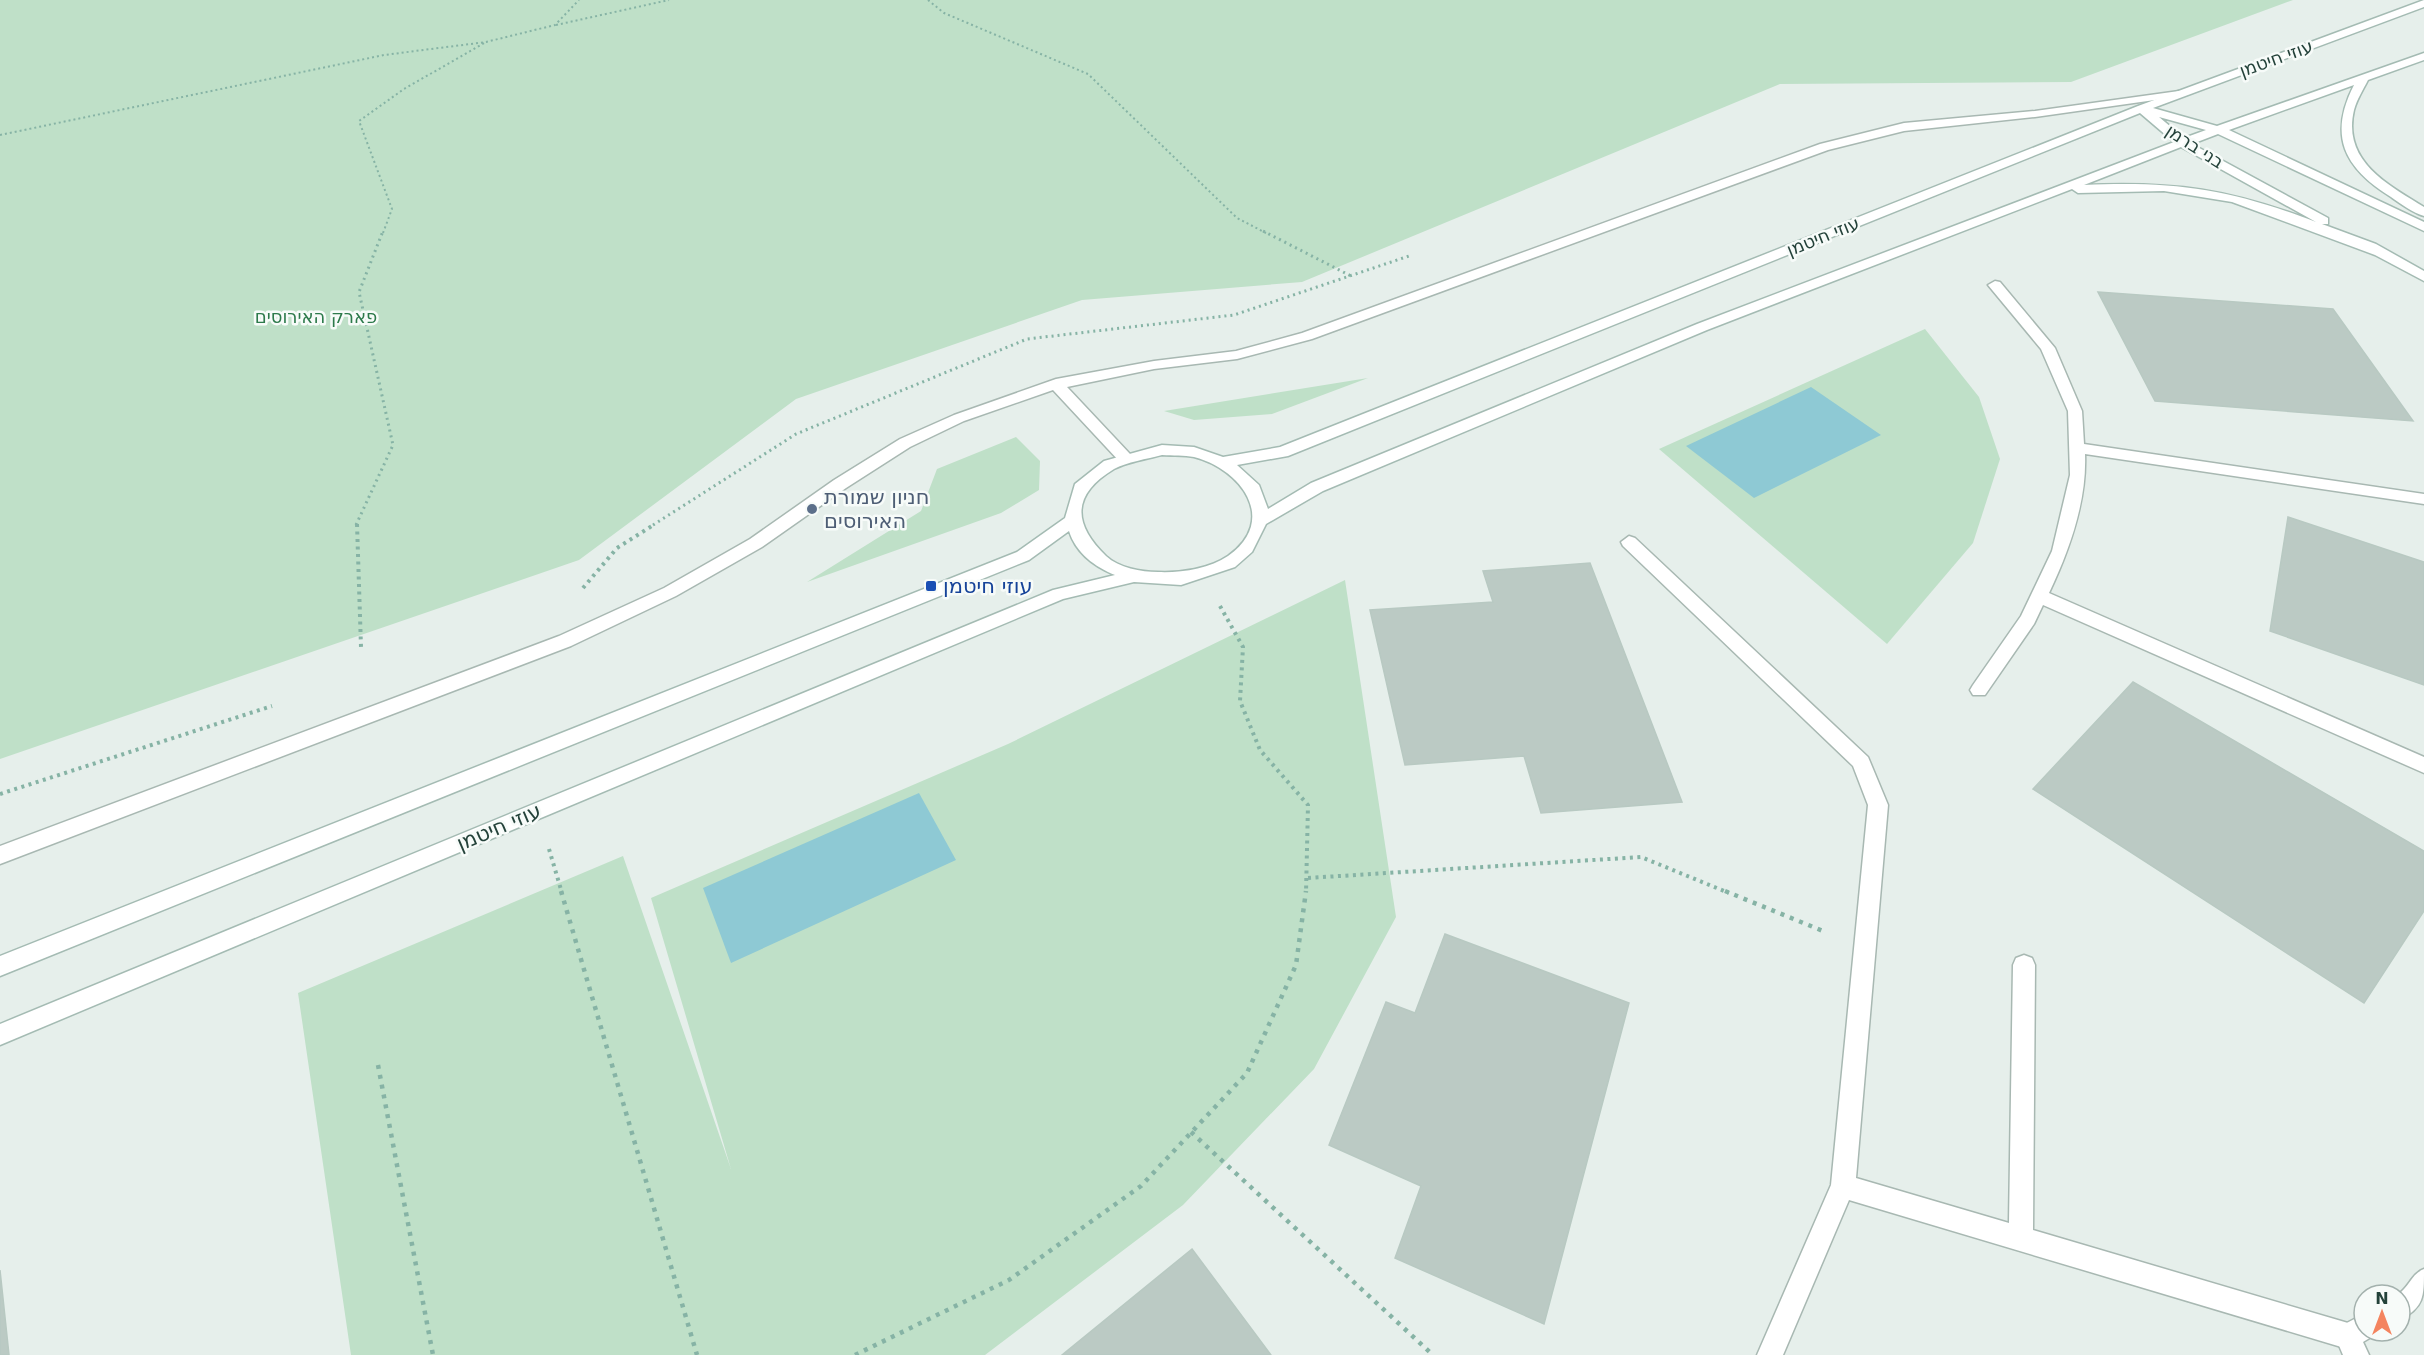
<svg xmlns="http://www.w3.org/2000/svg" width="2424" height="1355" font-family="'DejaVu Sans',Heebo,sans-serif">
<rect width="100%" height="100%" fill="#e6efeb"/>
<!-- green -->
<g fill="#bfe0c8">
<polygon points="0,0 2293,0 2071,82 1780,84 1302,282 1082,300 796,399 579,560 0,759"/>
<polygon points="1925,329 1979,397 2000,459 1973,543 1887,644 1659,449"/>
<polygon points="1368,378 1272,414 1194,420 1164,411"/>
<polygon points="1016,437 1040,461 1039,490 1001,513 807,582 921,511 937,469"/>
<polygon points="1345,580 1396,917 1314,1069 1183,1205 985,1355 351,1355 298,993 623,856 731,1169 651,898 1008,744"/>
</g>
<!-- water -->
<g fill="#8ec9d4">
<polygon points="1811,387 1881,435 1754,498 1686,446"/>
<polygon points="919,793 956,860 731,963 703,888"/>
</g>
<!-- building -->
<g fill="#bbcac4" stroke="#b8c9c2" stroke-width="1.5">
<polygon points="2098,292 2333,309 2413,421 2155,401"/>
<polygon points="2288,517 2424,562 2424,685 2270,631"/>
<polygon points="1590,563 1682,802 1541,813 1524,756 1405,765 1370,610 1493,602 1483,571"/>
<polygon points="2133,682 2424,851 2424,911 2364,1003 2033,789"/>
<polygon points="1445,934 1629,1003 1544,1324 1395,1258 1421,1186 1329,1145 1386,1002 1415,1013"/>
<polygon points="1192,1249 1271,1355 1062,1355"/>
<polygon points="0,1270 9,1355 0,1355"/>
</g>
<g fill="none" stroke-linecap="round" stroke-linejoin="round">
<!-- lane casing -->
<g stroke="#a8b8b2" stroke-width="3">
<g id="lane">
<polygon points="2179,91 2183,92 2183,96 2035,117 1904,131 1828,150 1312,339 1237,359 1154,369 1067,387 1130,454 1133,458 1130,462 1120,462 1053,390 964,421 910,447 846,488 762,547 676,596 571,646 0,864 0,846 559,636 664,588 750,539 834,480 900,439 954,415 1056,379 1154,361 1236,351 1302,333 1820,144 1904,123 2035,111"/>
<path d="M1995,281l5,1 55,66 27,63 2,33 340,50v10l-339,-50c2,48 -16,97 -36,139l375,164v16l-381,-168 -9,19 -49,71h-12l-3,-5 3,-5 48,-69 31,-65 18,-76 -2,-64 -27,-62 -53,-64z"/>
<polygon points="1629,536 1635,538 1868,757 1888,805 1856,1178 2009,1223 2013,965 2016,958 2024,955 2032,958 2035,965 2033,1230 2348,1323 2357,1327 2361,1336 2357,1345 2348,1349 1849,1200 1783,1355 1757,1355 1831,1185 1868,805 1853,766 1623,546 1621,542"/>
</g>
</g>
<!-- street casing -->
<g stroke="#a8b8b2" stroke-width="3">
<g id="street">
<path d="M2424,1269c0,28 0,38 -24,51v-25h-3c12,-7 14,-21 27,-26z"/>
<polygon points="2364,1314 2364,1331 2375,1331 2373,1336 2363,1342 2369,1355 2343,1355 2335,1336 2339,1327"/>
</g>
</g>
<!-- secondary casing -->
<g stroke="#a4bbb3" stroke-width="3">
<path id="secondary" d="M2424,0v7l-271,101 64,18 207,-73v7l-56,20c-5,10 -11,19 -14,30 -12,51 33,74 70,97v9c-11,-3 -23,-12 -33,-19 -47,-29 -63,-61 -37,-112l-125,45 195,92v9l-206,-97 -26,10 136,74v6h-6l54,20 48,27v10l-49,-26 -143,-53 -68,-11 -86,2 -6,-4 -365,141 -384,161 -57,33 -14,28 -17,15 -54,18 -47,-3 -71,17 -1063,446v-21l1053,-434 62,-15c-20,-8 -39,-22 -46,-44l-40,29 -1029,416v-20l1017,-404 48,-34 10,-34 29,-23 58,-16 32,2 29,10 57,-10 858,-341zM2140,113l34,29 -477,182 -386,159 -43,26 -9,-24 -22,-20 51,-9zM2159,117l47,13 -22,8zM2181,147l135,75c-86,-33 -141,-41 -232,-37zM1162,455c11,1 22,0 32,2 47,12 85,63 34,99 -19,13 -48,17 -70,16 -17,0 -39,-4 -52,-16 -33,-32 -35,-61 8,-87 13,-7 33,-10 48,-14z"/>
</g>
<!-- path-far3 -->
<g stroke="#86b3a5" stroke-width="2" stroke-dasharray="2 3" stroke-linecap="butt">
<polyline points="928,0 944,13 1088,74 1237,218 1266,233"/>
<polyline points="556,25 669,0"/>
<polyline points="0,135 384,55 486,42 555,25 579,0"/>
<polyline points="383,233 392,209 359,121 404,89 486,42"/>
</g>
<!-- path-far2 -->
<g stroke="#86b3a5" stroke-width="3" stroke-dasharray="2 4" stroke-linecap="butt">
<polyline points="1263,231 1351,276"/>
<polyline points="356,525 393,445 359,292 383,231"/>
<polyline points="653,525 796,434 1027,339 1234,315 1409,256"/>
</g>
<!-- path-far1 -->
<g stroke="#86b3a5" stroke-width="4" stroke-dasharray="3 4.5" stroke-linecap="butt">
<polyline points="357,524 361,647"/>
<polyline points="583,588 617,548 655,524"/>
<polyline points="1220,606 1243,647 1240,701 1260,750 1308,805 1306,893"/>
<polyline points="0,794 272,706"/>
<polyline points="549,849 562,893"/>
<polyline points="1308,878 1641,857 1729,893"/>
</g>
<!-- path -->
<g stroke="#86b3a5" stroke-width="4.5" stroke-dasharray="4 6" stroke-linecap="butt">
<polyline points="561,891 697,1355"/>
<polyline points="1725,891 1823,931"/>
<polyline points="378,1065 433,1355"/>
<polyline points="1191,1132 1433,1355"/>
<polyline points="855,1355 1009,1280 1141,1186 1247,1073 1296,965 1306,891"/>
</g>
<!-- lane -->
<use href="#lane" fill="#fff" fill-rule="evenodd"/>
<!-- street -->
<use href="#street" fill="#fff" fill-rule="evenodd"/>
<!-- secondary -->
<use href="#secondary" fill="#fff" fill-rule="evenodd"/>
</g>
<!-- markers -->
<circle fill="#5c6f8a" stroke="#f7fbf9" stroke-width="2" cx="812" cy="509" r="6"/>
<rect fill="#1a4fb4" stroke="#f7fbf9" stroke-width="2" x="925" y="580" width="12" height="12" rx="3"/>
<g text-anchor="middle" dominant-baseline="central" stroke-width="5" stroke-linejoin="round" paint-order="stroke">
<!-- far-street labels -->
<g font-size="18" fill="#24423a" stroke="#f7fbf9">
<text transform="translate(2276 58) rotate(-20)">עוזי חיטמן</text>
<text transform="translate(2195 146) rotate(33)">בני ברמן</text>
<text transform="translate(1823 236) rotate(-22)">עוזי חיטמן</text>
</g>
<!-- far-park labels -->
<g font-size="18" fill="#2d7a4b" stroke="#f7fbf9">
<text x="316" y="316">פארק האירוסים</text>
</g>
<!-- service labels -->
<g font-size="21" fill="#4e5e75" stroke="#f7fbf9" text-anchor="start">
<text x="824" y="497">חניון שמורת<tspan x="824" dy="24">האירוסים</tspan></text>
</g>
<!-- transit labels -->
<g font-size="21" fill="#164399" stroke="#f7fbf9" text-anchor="start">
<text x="943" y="586">עוזי חיטמן</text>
</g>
<!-- street labels -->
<g font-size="21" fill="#24423a" stroke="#f7fbf9">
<text transform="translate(499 827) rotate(-23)">עוזי חיטמן</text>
</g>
</g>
<!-- north arrow -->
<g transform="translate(2382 1313)"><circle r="28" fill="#f7fbf9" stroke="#a3b1ad" stroke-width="1.5"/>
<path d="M0-4.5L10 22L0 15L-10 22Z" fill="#f4845f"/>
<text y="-9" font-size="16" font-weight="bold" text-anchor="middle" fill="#24423a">N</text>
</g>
</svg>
